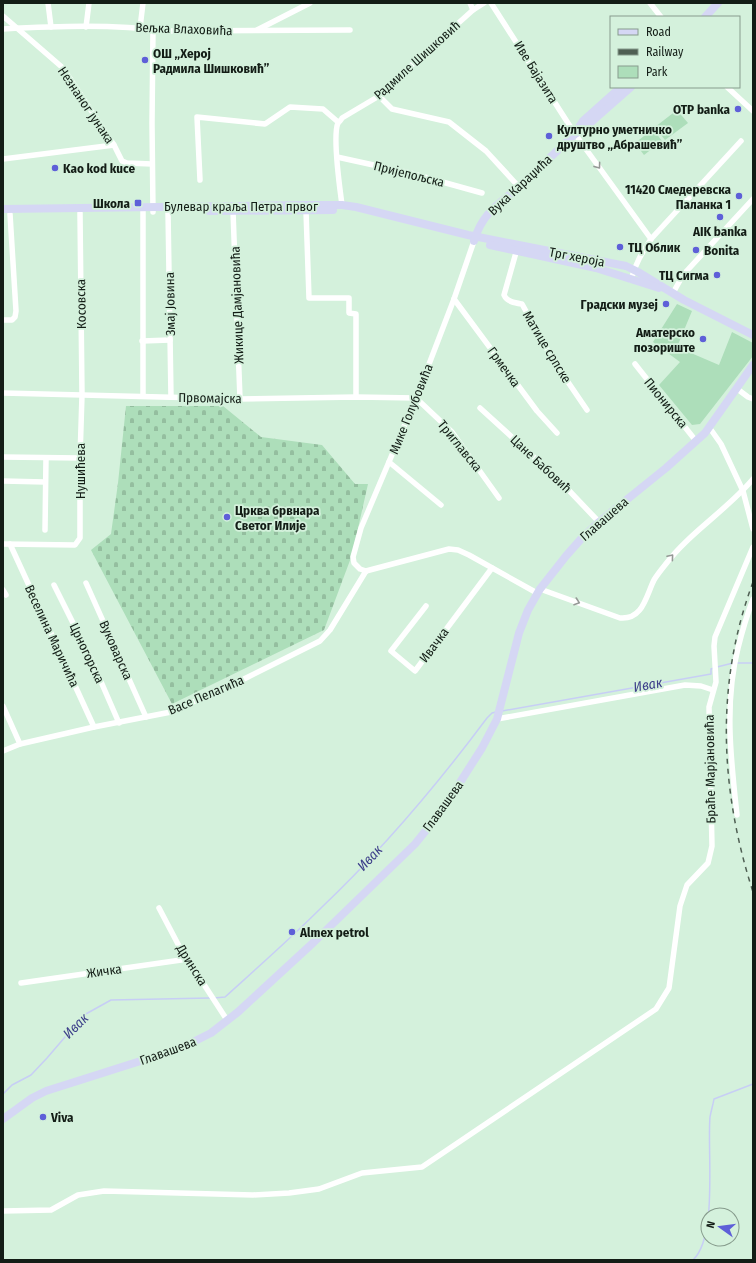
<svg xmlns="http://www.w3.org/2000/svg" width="756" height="1263" font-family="'Fira Sans Condensed',sans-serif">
<defs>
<pattern id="cemetery-stones" width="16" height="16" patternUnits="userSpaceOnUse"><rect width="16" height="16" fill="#addeba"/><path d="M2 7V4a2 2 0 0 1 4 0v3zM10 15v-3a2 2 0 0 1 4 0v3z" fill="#94be9f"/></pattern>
</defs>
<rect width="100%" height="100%" fill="#d4f1dc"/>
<!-- cemetery -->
<polygon fill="url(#cemetery-stones)" points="126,406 223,406 261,437 322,445 355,484 368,484 352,555 324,630 172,704 91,550 111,534 118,483"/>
<!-- park -->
<g fill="#addeba">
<polygon points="677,110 688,123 665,140 655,127"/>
<polygon points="653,129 662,141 644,155 635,143"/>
<polygon points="677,304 692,311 677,347 719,365 732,332 753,343 753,356 700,424 692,425 659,385 680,362 653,342"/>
</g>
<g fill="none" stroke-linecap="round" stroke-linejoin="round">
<!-- stream -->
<g stroke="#c7cef5" stroke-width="1.5">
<polyline points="736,663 753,663"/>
<polyline points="717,667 733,663"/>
<polyline points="502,711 711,674 711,669 714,668"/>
<path d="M214,998l11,-1c32,-29 65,-58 96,-89 61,-58 116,-123 166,-190l5,-5 4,-1"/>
<polyline points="3,1094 12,1085 31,1075 47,1058 84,1015 111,1000 210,998"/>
<path d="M693,1260c25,-23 14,-110 17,-143 1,-6 3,-12 4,-18l39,-15"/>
</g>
<!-- street -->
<g stroke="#fff" stroke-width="5.5">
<polyline points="48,3 51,27"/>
<polyline points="470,3 473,10"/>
<polyline points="491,3 575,134 651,239"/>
<polyline points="650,3 661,17"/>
<polyline points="3,16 63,68 114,145 122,161 127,163 152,164"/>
<polyline points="86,27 89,3"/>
<polyline points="140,28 143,3"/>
<path d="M3,29c54,-3 110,-5 164,2l183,-1"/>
<polyline points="153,30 152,123 153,212"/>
<polyline points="257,30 310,3"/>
<polyline points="727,87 753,111"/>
<polyline points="379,96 392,109 449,122 486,151 519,187"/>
<polyline points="337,157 410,173 482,193"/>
<polyline points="3,159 114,145"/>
<polyline points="200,180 197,117 265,124 290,107 323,109 338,122"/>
<path d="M342,205c-2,-16 -10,-69 -4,-82 1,-1 4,-4 4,-5l37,-22 36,-34 58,-52 11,-7"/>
<polyline points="168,211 171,397"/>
<polyline points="233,211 240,399"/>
<polyline points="306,211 309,298 349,298 349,313 356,314 356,397"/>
<path d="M517,249l-13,46c3,7 11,8 18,9l31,56 34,50"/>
<path d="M631,280c4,-16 11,-27 20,-41l90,-98"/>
<polyline points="673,293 683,275 753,199"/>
<polyline points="454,299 537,411 557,433"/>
<polyline points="3,320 12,320 15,317 16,311 10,214"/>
<polyline points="142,341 170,340"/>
<polyline points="635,364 696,441"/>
<polyline points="736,388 748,397 753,399"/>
<polyline points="3,393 240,399 356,397 416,398 452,432 499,498"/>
<polyline points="143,396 143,211"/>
<polyline points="480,408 559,480 599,522"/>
<polyline points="709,427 721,444 743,491 753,529"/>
<polyline points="3,457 80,458"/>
<polyline points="389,462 441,505"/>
<polyline points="3,481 45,482"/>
<polyline points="45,530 46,458"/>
<polyline points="3,544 75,545 80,538 80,458 82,395 80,213"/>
<polyline points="10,544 94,727"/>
<polyline points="366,571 360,569 354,563 353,557 361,528 416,398 454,299 474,241"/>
<polyline points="366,571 449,549 458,550 469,555 537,593"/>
<polyline points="86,583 146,717"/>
<polyline points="54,585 92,661 119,723"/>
<path d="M540,589l80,29c23,2 26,-22 34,-38 3,-5 7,-10 11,-15 25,-33 62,-55 88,-86"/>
<polyline points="3,590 6,595"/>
<polyline points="426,606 391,651 415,671 492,568"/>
<polyline points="3,706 20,744"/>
<polyline points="497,719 685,685 701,686 713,690"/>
<polyline points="3,751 20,744 94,727 171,712 244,679 320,641 330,630 366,571"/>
<path d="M737,815c-6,-55 -13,-112 1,-167 4,-16 9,-33 15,-49"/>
<polyline points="159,908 179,946 227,1020"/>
<polyline points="21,983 188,959"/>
<polyline points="3,1211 51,1210 78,1195 104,1191 253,1195 289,1193 319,1189 362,1173 422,1167 656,1009 669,988 680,906 687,885 708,863 712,846 709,707 716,682 714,646 715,637 753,547"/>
</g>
<!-- secondary -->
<g stroke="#d5d7f4" stroke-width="8">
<polyline points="705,17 718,3"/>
<polyline points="577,130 583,121 621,87"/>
<polyline points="3,209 305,205 342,205 356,207 468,235 626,266 638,272 684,300 753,335"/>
<polyline points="209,211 333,210"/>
<path d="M474,241c9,-30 26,-37 47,-56 18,-17 36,-34 54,-51l6,-3 50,-44"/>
<polyline points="490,245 596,268 659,288"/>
<polyline points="3,1119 32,1098 46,1091 172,1051 189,1044 211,1033 238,1012 314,942 415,844 436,818 459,784 482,748 497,719 519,633 528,610 540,589 566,556 581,539 599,522 666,468 705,433 753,365"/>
</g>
<!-- rail -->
<path stroke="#4f5f53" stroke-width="1.5" stroke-dasharray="5 5" stroke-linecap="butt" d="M753,582c-38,102 -33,208 0,310"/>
</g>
<!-- one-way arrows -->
<defs><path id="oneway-chevron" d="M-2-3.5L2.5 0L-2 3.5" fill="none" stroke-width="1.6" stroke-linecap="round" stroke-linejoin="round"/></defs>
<g stroke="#959996">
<use href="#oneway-chevron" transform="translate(598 166) rotate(54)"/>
<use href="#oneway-chevron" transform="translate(671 557) rotate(-50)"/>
<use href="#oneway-chevron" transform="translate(577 602) rotate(19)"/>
</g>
<!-- markers -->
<g fill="#5e5fd8" stroke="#d4f1dc" stroke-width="1.5">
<circle cx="145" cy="60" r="4"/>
<circle cx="738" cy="109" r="4"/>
<circle cx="549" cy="136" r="4"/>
<circle cx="55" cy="168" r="4"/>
<circle cx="739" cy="196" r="4"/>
<rect x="134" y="199" width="8" height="8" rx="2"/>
<circle cx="720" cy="217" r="4"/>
<circle cx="620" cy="247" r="4"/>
<circle cx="696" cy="250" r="4"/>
<circle cx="717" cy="275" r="4"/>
<circle cx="666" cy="304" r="4"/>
<circle cx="703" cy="339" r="4"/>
<circle cx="227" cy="517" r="4"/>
<circle cx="292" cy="932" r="4"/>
<circle cx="43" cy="1117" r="4"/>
</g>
<g text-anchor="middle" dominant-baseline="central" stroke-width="3.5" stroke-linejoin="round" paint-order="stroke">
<!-- street labels -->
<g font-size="13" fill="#131d16" stroke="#d4f1dc">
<text transform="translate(184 29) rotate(2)">Вељка Влаховића</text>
<text transform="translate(417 60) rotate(-42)">Радмиле Шишковић</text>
<text transform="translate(536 72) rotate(58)">Иве Бајазита</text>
<text transform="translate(86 105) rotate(56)">Незнаног јунака</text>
<text transform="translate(409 174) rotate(14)">Пријепољска</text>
<text transform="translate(520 185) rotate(-43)">Вука Караџића</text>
<text x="241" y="206">Булевар краља Петра првог</text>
<text transform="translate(577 257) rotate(11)">Трг хероја</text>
<text transform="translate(81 304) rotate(-91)">Косовска</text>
<text transform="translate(170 304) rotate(-91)">Змај Јовина</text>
<text transform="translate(237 305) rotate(-92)">Жикице Дамјановића</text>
<text transform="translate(547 347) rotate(59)">Матице српске</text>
<text transform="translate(504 367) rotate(54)">Грмечка</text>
<text transform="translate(210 398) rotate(1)">Првомајска</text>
<text transform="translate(666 403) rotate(51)">Пионирска</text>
<text transform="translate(411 409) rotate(-68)">Мике Голубовића</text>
<text transform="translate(460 446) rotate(51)">Триглавска</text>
<text transform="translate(541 464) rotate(43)">Цане Бабовић</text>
<text transform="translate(80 471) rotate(-90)">Нушићева</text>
<text transform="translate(604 519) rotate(-41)">Главашева</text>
<text transform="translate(52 636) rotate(65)">Веселина Маричића</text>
<text transform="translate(434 645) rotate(-53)">Ивачка</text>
<text transform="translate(116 650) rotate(66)">Вуковарска</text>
<text transform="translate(87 653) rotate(65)">Црногорска</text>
<text transform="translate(206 695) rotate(-23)">Васе Пелагића</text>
<text transform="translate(710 769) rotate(-91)">Браће Марјановића</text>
<text transform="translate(443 806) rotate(-54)">Главашева</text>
<text transform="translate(192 965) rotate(58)">Дринска</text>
<text transform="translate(104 971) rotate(-8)">Жичка</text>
<text transform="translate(168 1051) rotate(-20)">Главашева</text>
</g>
<!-- poi labels -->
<g font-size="13" font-weight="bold" fill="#131d16" stroke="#d4f1dc" text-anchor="start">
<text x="153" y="53">ОШ „Херој<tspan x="153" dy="15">Радмила Шишковић”</tspan></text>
<text x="730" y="109" text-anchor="end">OTP banka</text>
<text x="557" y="129">Културно уметничко<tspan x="557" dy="15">друштво „Абрашевић”</tspan></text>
<text x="63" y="168">Kao kod kuce</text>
<text x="731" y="189" text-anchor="end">11420 Смедеревска<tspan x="731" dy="15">Паланка 1</tspan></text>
<text x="130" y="203" text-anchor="end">Школа</text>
<text x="720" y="231" text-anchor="middle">AIK banka</text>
<text x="628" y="247">ТЦ Облик</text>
<text x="704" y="250">Bonita</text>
<text x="709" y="275" text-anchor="end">ТЦ Сигма</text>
<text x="658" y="304" text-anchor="end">Градски музеј</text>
<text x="695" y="332" text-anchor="end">Аматерско<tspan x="695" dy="15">позориште</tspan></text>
<text x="235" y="510">Црква брвнара<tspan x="235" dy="15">Светог Илије</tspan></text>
<text x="300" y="932">Almex petrol</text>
<text x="51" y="1117">Viva</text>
</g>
<!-- water labels -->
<g font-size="14" font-style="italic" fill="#3d3f8a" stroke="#d4f1dc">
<text transform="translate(648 685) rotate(-10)">Ивак</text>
<text transform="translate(370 858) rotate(-47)">Ивак</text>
<text transform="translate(76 1026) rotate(-45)">Ивак</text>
</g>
</g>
<!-- border -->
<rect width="756" height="1263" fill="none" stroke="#131d16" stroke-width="8"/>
<!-- legend -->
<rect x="610" y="16" width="130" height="72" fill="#d4f1dc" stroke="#879c8d"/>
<rect x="618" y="29" width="20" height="6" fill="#d5d7f4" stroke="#879c8d"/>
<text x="646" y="36" font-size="12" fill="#131d16">Road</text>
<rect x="618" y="49" width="20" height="6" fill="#4f5f53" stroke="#879c8d"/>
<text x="646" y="56" font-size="12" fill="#131d16">Railway</text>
<rect x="618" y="66" width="20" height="12" fill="#addeba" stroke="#879c8d"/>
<text x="646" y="76" font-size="12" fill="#131d16">Park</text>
<!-- north arrow -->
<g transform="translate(720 1227) rotate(284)"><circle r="19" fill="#d4f1dc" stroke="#879c8d"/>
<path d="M0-3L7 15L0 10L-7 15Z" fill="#5e5fd8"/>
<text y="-6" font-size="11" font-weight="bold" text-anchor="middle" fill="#131d16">N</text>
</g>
</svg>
